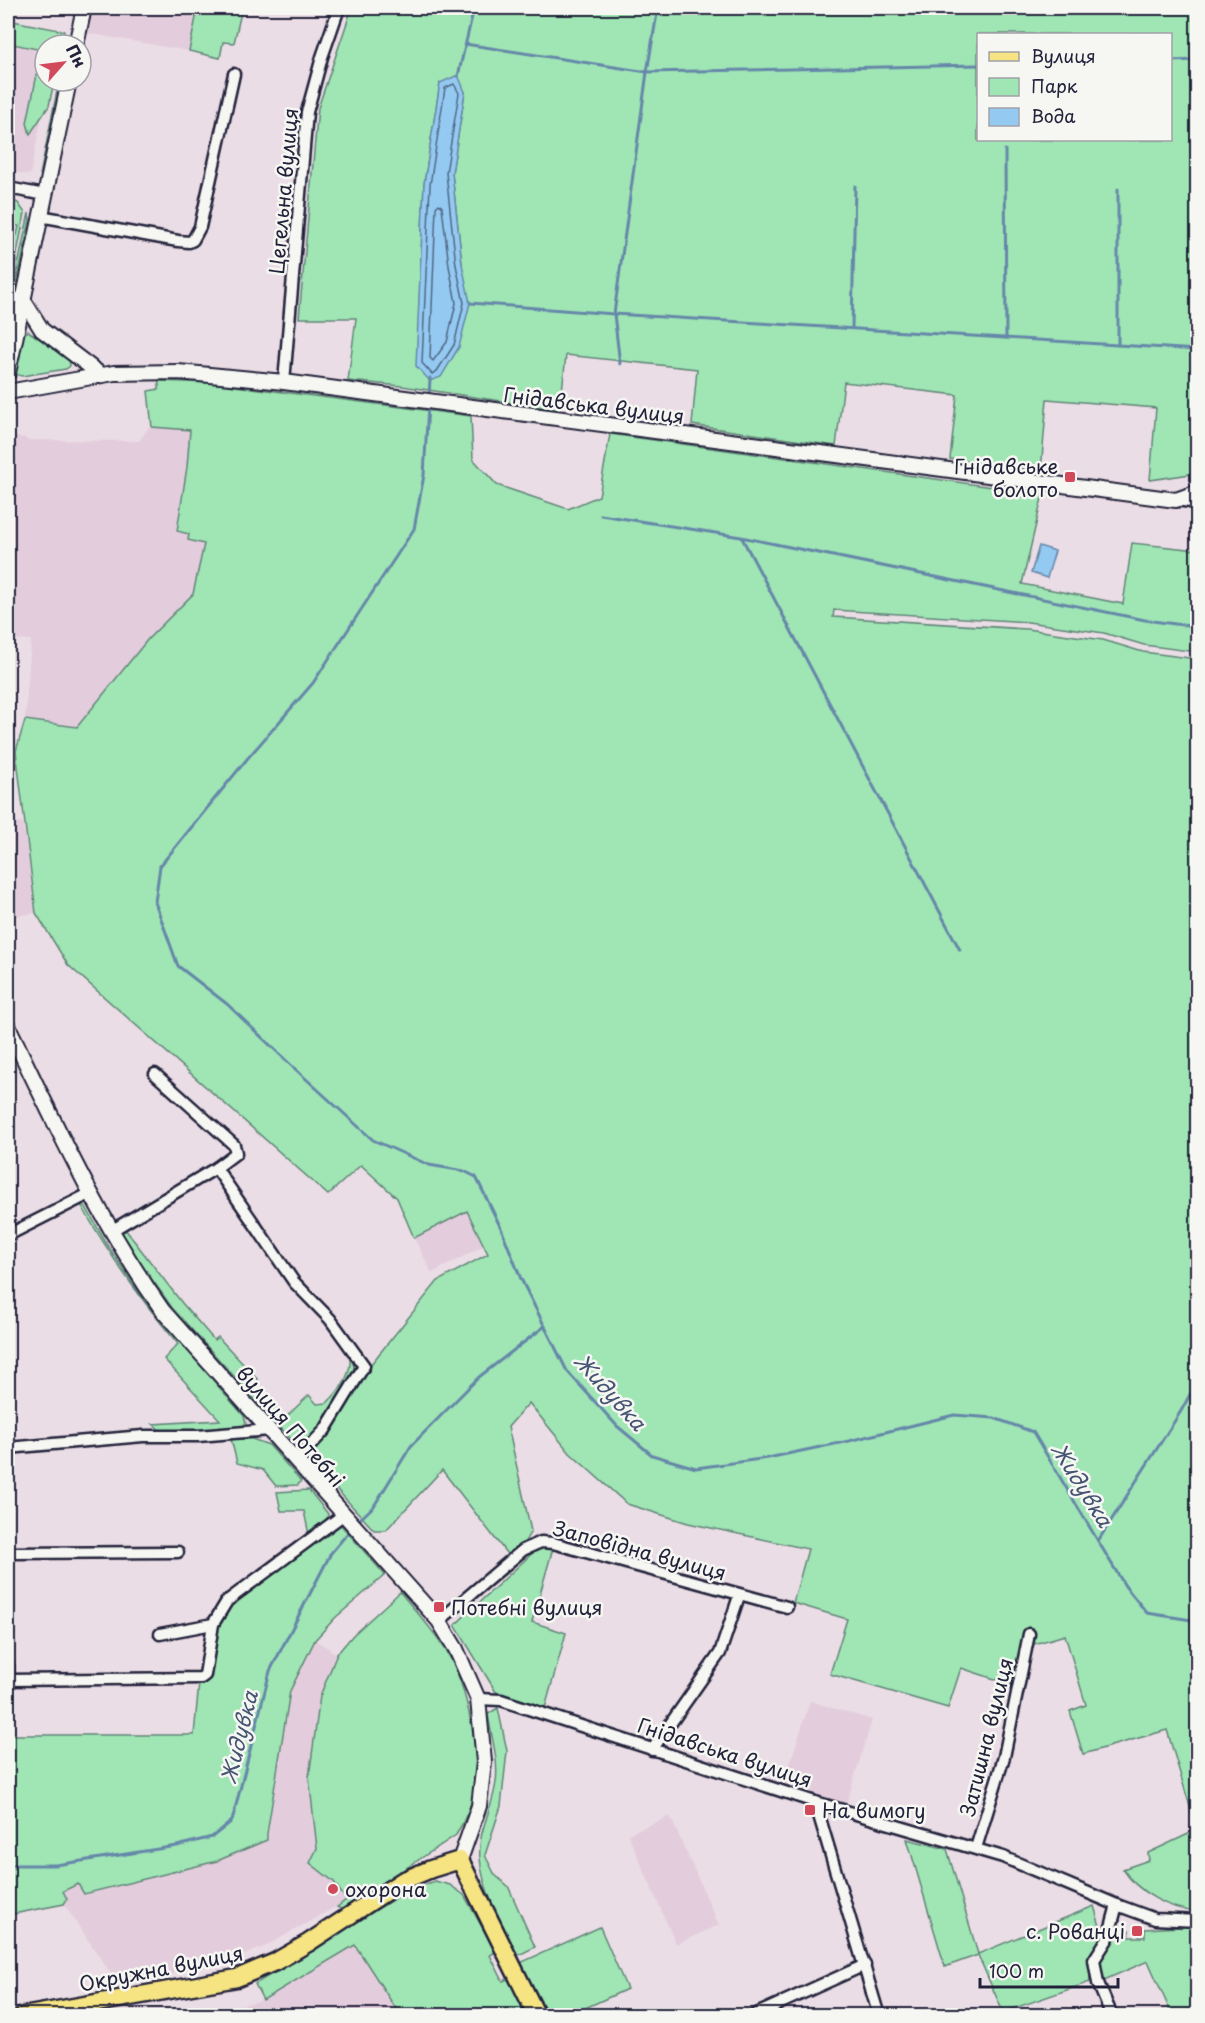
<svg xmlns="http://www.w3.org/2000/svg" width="1205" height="2023" font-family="'Playpen Sans',sans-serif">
<rect width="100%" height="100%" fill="#ebdde5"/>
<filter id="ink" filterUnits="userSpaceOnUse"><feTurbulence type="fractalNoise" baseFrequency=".0167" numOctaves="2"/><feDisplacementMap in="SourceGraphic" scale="12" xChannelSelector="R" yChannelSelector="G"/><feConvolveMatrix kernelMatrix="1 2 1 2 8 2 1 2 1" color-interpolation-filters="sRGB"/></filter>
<g filter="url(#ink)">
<!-- built -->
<g fill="#e3ccdc">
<polygon points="92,8 198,8 189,51 86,33"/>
<polygon points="8,22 45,45 45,81 49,81 30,175 8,171"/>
<polygon points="149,427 190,430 187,467 177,532 189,534 188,540 204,544 193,594 148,639 77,727 25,720 31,640 8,639 9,436 26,438 26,440 139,441"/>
<polygon points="23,822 36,913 8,917 8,825"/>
<polygon points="467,1210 485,1245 432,1273 414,1238"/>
<polygon points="315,1640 337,1654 320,1696 309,1777 317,1848 310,1863 334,1882 346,1901 266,1946 232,1960 119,1986 64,1904 67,1899 63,1891 79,1883 84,1894 217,1861 267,1840 290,1691"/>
<polygon points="810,1701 872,1720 846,1805 783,1786"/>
<polygon points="670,1816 719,1925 676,1944 628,1834"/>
<polygon points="356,1945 400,2015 199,2016 263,2000"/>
</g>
<!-- green -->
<g fill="#9fe6b4" stroke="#608478" stroke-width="1.5" fill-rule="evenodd">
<polygon points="198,8 242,8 234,43 223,42 220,58 189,51"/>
<path d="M352,8h845v465l-47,7 6,-72 -109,-9 -6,72 -91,-12 7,-64 -113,-13 -8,64 -144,-21 5,-56 -131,-14 -6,55 -158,-24 -54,-5 8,-63h-57l19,-210zM978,34h192v106h-192zM440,83l25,9 -13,81 10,91 -43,46 5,-126z"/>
<polygon points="8,20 64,31 62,45 45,45 45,81 54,81 49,106 30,134 27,123 42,50 8,43"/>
<polygon points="59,81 63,81 45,168 40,175"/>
<polygon points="8,198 18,203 25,213 11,284 10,300 8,299 8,281 10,265 8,258 12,234 17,235 19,226 8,224"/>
<polygon points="29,213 30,220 16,288 14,284"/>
<polygon points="280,245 291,245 289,265 280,266"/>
<polygon points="28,331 69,358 70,366 66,369 22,376 18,375 15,371 23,334"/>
<path d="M159,381l52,2 260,33 2,43 24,26 71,24 31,-13 11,-62 433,60 -21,90 101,20 9,-61 65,7v102l-53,-7 -40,-12 -76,-11 -194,-12 -1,7 194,12 76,11 40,12 54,7v1253c-28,-3 -59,-19 -74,-43l26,-9 -1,-7 49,-23 -30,-100 -84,24 -13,-43 16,-6 -21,-70 -34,10 3,-13 -10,-2 -11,55 -52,-17 -13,40 -118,-34 17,-55 -54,-16 15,-54 -120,-26 -61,-19 -57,-51 -41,-50 -21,24 23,104 -8,14 -16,9 -65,-84 -56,60h-12l-67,-73 21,-24 43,-69 67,-83 50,-27 -21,-43 -53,27 -17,-40 -36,-33 -33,30 -260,-230 -32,-52 -20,-162 9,-31 52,7 71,-88 45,-45 11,-50 -16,-4 1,-6 -12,-3 10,-64 3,-37 -38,-3 -4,-36 11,-2z"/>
<path d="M83,1202l23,41 38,57 100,116 2,7 -9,7 -75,2 -9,-8 67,-4 -56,-61 14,-15c-38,-45 -69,-89 -98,-141z"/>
<path d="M125,1229l57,74 32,37 4,-3 40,43 -4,4 31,34 24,-23 8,9 10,-1c14,-14 25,-28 23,-48l2,-1 2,14 -7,17 -26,43 -22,20 -126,-139 -54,-76z"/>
<polygon points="231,1439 252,1439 269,1445 301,1481 298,1485 276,1486 263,1470 237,1463"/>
<polygon points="309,1490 328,1514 326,1523 309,1535 304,1511 281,1511 277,1492"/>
<polygon points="340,1524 385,1575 335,1618 315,1640 290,1691 267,1834 267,1840 217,1861 84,1894 78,1884 63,1891 67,1899 64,1904 8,1915 8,1756 10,1735 194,1735 199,1683 216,1631 232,1603"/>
<polygon points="541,1545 553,1548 532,1622 566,1633 545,1708 496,1692 455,1625"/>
<path d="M400,1592c16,20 35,39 48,62 18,30 33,100 27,134 -3,17 -10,32 -19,47l-113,75 -6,-3 9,-7 -12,-18 -24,-19 7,-15 -8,-71 11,-81 17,-42 16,-19z"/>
<path d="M498,1708l9,43 -6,55 -16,49 10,20 13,11 27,61 -18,9c-14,-31 -34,-63 -37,-98 -3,-26 13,-50 16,-76 3,-22 -5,-46 -8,-68z"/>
<polygon points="907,1839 947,1849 978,1954 1094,1906 1103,1936 1089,1959 1090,1982 1003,2012 978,1955 945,1967"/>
<polygon points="435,1881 450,1885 464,1895 496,1952 490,1955 503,1981 508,1979 528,2015 400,2015 355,1945 263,2000 255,1984 407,1891"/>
<polygon points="1197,1926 1197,2015 1172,2015 1148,1961 1102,1981 1099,1961 1115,1929 1129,1930 1129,1937 1145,1937 1145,1929"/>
<polygon points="600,1927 627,1989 570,2015 555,2015 551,2008 546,2010 520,1963"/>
</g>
<!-- water -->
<g fill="#94caf2" stroke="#6687a9" stroke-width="1.5">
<polygon points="458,75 465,92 452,173 462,264 470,303 459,347 441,377 430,381 416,366 424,184 440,83"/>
<polygon points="1039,546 1055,551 1047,578 1031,573"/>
</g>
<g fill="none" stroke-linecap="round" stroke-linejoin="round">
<!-- shore -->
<g stroke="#506584" stroke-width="1.5">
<polygon points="454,84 459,93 446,173 456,265 464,303 454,345 437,371 432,374 422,363 430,185 445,88"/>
<polygon points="439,204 442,207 449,266 456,303 447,342 433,361 430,358 436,207"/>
</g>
<!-- stream -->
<g stroke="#6687a9" stroke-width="3">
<polyline points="465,44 647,72 978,65"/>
<polyline points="1170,61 1198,60"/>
<polyline points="458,76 474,8"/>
<polyline points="1005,150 1006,338"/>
<polyline points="1118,189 1118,345"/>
<polyline points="470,303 614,314 1198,350"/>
<polyline points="852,328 855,186"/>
<polyline points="620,364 614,314 647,72 658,8"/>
<polyline points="429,398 430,378"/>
<polyline points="428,405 424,475 414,529 313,683 247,759 160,866 155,902 178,966 227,1004 293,1067 373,1140 429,1165 464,1171 476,1177 501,1228 521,1279 567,1371 617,1426 652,1455 696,1468 768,1458 849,1441 954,1415 994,1418 1033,1432 1098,1541 1181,1411 1198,1380"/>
<polyline points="601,515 741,537 1145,620 1198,627"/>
<polyline points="742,538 960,950"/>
<polyline points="356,1523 374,1506 411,1446 479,1377 545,1326"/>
<polyline points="1098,1541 1125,1586 1147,1613 1198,1621"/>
<polyline points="8,1865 56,1865 177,1846 212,1837 232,1821 270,1671 331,1553 352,1528"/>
</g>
<!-- street casing -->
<g stroke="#22223b" stroke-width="15">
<g id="street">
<polyline points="8,188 45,195"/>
<polyline points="40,216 178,241 189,242 193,240 200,227 234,74"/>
<polyline points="284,382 307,112 322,57 339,8"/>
<polyline points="1176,500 1198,503"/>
<polyline points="216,1168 294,1282 330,1319 364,1366 325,1430 296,1461"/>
<polyline points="111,1231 216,1168 236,1153 234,1145 155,1074"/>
<polyline points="8,1235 89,1194"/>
<polyline points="8,1448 143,1436 198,1436 269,1430"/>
<polyline points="8,1553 178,1552"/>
<polyline points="439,1621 523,1550 541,1542 553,1543 787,1607"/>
<polyline points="160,1634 213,1624"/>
<polyline points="8,1665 8,1685"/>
<polyline points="8,1680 201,1678 205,1675 213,1624 227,1601 343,1515"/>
<polyline points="478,1699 501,1700 815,1802 1003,1857 1117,1905 1155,1919 1198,1921"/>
<polyline points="652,1750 720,1653 739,1596"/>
<polyline points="815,1802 879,2016"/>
<polyline points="976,1848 1004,1757 1029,1634"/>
<polyline points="752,2016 865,1965"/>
<polyline points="1112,2016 1098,1983 1094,1960 1108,1938 1117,1905"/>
</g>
</g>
<!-- secondary casing -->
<g stroke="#22223b" stroke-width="18">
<g id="secondary">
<polyline points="76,45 84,8"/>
<polyline points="22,298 42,330 101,375"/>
<polyline points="8,373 69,81"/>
<polyline points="8,392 114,373 178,372 284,382 1176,500 1198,492"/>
<path d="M8,1026c47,98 92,196 155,285l276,310 17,28 22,50 6,63 -5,44 -19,54"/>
</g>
</g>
<!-- primary casing -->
<g stroke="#22223b" stroke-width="21">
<polyline id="primary" points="23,2016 237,1978 275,1962 308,1943 402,1881 431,1869 460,1860 537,2016"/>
</g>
<!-- street -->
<use href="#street" stroke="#f6f6f2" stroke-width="10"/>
<!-- secondary -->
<use href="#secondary" stroke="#f6f6f2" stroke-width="14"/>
<!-- primary -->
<use href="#primary" stroke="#f6e381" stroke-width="16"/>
</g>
</g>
<!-- markers -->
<g fill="#d1495b" stroke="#f6f6f2" stroke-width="2">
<rect x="1064" y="471" width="12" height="12" rx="3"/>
<rect x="433" y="1601" width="12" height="12" rx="3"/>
<rect x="804" y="1804" width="12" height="12" rx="3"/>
<circle cx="333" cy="1889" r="6"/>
<rect x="1131" y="1925" width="12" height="12" rx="3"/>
</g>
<g text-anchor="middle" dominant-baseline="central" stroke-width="5" stroke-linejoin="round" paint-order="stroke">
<!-- street labels -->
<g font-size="20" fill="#22223b" stroke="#f6f6f2">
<text transform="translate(283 191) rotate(-85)">Цегельна вулиця</text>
<text transform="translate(594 405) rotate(7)">Гнідавська вулиця</text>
<text transform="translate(291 1426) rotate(49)">вулиця Потебні</text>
<text transform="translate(640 1550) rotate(15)">Заповідна вулиця</text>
<text transform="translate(986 1737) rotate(-76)">Затишна вулиця</text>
<text transform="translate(725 1752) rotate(18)">Гнідавська вулиця</text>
<text transform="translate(161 1968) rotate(-11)">Окружна вулиця</text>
</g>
<!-- poi labels -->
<g font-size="20" fill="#22223b" stroke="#f6f6f2" text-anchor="start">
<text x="1058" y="466" text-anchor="end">Гнідавське<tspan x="1058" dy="23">болото</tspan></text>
<text x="451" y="1607">Потебні вулиця</text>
<text x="822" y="1810">На вимогу</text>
<text x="345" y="1889">охорона</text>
<text x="1125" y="1931" text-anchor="end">с. Рованці</text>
</g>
<!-- water labels -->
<g font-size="21" font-style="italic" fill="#445472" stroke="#f6f6f2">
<text transform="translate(611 1391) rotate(48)">Жидувка</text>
<text transform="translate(1083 1484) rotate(58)">Жидувка</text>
<text transform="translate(238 1737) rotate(-76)">Жидувка</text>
</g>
</g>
<!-- margin -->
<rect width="1205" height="2023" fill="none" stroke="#f6f6f2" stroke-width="30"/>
<rect x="15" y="15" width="1175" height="1993" fill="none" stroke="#22223b" stroke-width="2" filter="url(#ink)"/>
<!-- legend -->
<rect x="977" y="33" width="195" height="108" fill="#f6f6f2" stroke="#a1a1a9" stroke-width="1.5"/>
<rect x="989" y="52" width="30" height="9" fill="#f6e381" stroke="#a1a1a9" stroke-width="1.5"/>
<text x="1031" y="63" font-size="18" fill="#22223b">Вулиця</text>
<rect x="989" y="78" width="30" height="18" fill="#9fe6b4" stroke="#a1a1a9" stroke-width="1.5"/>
<text x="1031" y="93" font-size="18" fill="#22223b">Парк</text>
<rect x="989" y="108" width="30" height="18" fill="#94caf2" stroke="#a1a1a9" stroke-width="1.5"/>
<text x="1031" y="123" font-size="18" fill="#22223b">Вода</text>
<!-- north arrow -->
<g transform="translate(63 63) rotate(62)"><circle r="28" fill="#f6f6f2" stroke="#a1a1a9" stroke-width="1.5"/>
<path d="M0-4.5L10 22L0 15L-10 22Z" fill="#d1495b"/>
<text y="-9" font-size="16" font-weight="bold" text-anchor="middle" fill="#22223b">Пн</text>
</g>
<!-- scale -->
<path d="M980 1978v9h138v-9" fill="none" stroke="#22223b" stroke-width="3"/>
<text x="989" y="1978" font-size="18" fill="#22223b" stroke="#f6f6f2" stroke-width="4.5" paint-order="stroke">100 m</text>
</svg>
